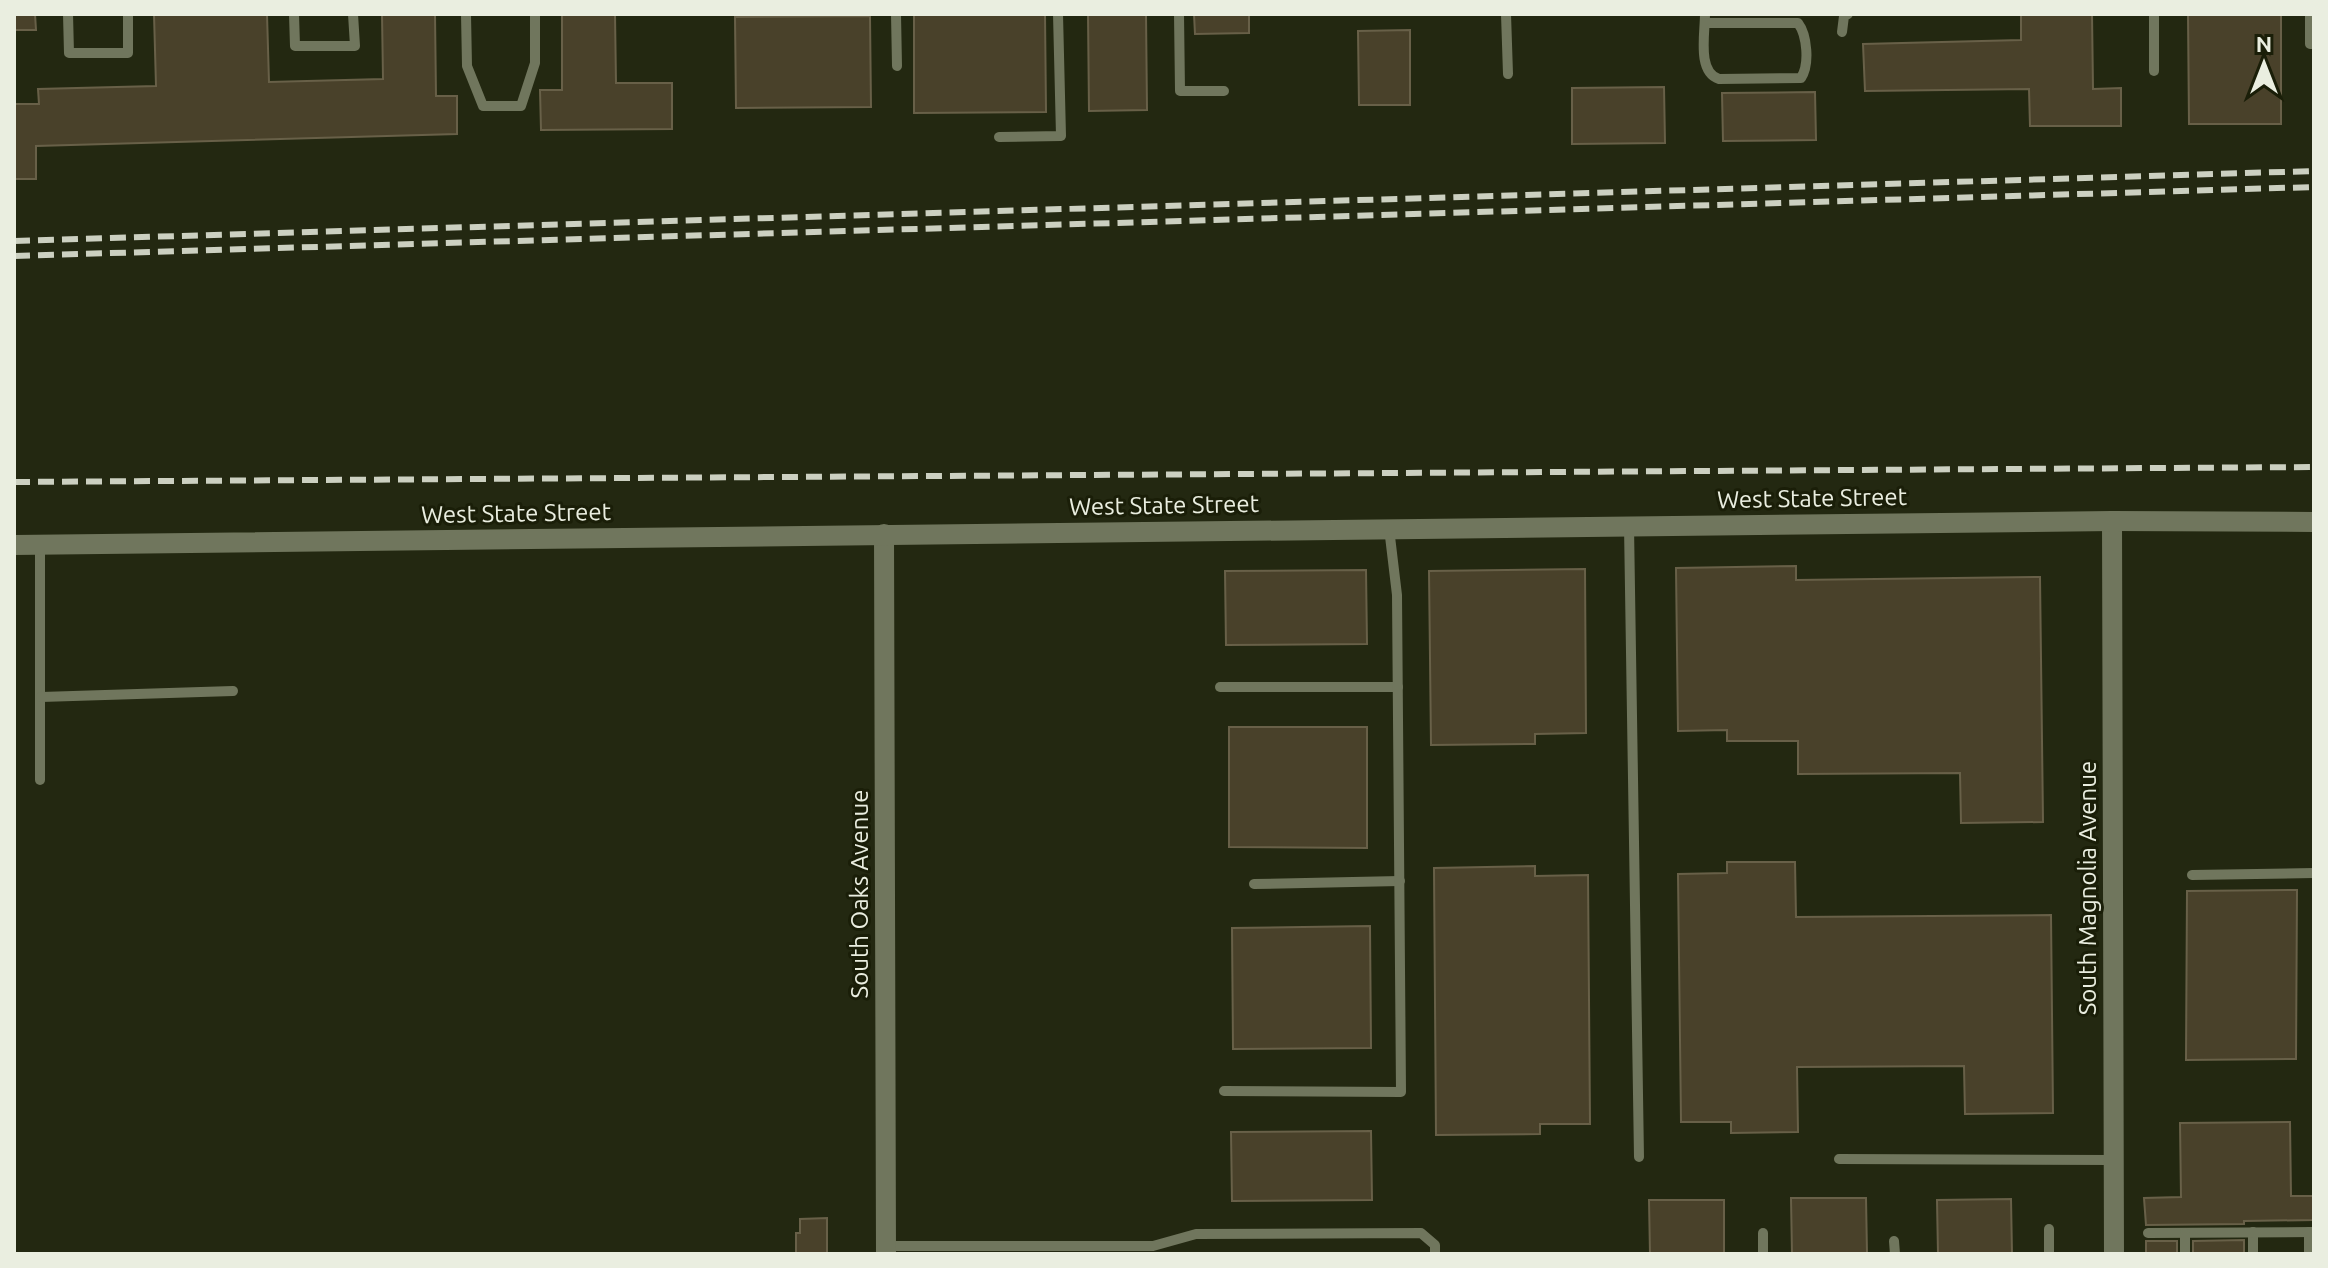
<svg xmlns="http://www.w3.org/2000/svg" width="2328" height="1268" font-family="Ubuntu,sans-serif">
<rect width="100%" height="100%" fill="#232811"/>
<!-- building -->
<g fill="#49412a" stroke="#686048" stroke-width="2">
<polygon points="14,14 35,14 36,30 14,30"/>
<polygon points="154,14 267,14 269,82 383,79 382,14 435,14 436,96 457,96 457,134 36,146 36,179 14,179 14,104 39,104 38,89 156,86"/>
<polygon points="562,14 615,14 616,83 672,83 672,129 541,130 540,90 562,90"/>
<polygon points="914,14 1045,14 1046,112 914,113"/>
<polygon points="1088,14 1146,14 1147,110 1089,111"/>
<polygon points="1194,14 1249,14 1249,33 1195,34"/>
<polygon points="2021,14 2092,14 2093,89 2121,88 2121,126 2030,126 2029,89 1865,91 1863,44 2021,40"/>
<polygon points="2188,14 2281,14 2281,124 2189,124"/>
<polygon points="870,16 871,107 736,108 735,17"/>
<polygon points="1410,30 1410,105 1359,105 1358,31"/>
<polygon points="1664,87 1665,143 1572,144 1572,88"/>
<polygon points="1815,92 1816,140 1723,141 1722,93"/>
<polygon points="1796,566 1796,580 2040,577 2043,822 1961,823 1960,773 1798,774 1798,741 1727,741 1727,730 1678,731 1676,568"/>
<polygon points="1585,569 1586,733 1535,734 1535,744 1431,745 1429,571"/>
<polygon points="1366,570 1367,644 1226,645 1225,571"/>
<polygon points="1229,727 1367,727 1367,848 1229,847"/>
<polygon points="1727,862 1795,862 1796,917 2051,915 2053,1113 1965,1114 1964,1066 1797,1067 1798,1132 1731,1133 1731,1122 1681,1122 1678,874 1727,873"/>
<polygon points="1535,866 1535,876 1588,875 1590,1124 1540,1124 1540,1134 1436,1135 1434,868"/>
<polygon points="2297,890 2296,1059 2186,1060 2187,891"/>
<polygon points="1370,926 1371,1048 1233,1049 1232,928"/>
<polygon points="2290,1122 2291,1196 2314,1196 2314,1220 2244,1221 2244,1224 2146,1225 2144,1198 2181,1197 2180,1123"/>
<polygon points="1371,1131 1372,1200 1232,1201 1231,1132"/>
<polygon points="1791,1198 1866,1198 1867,1254 1792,1254"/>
<polygon points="2011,1199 2012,1254 1938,1254 1937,1200"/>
<polygon points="1649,1200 1724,1200 1724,1254 1650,1254"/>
<polygon points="827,1218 827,1254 796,1254 796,1233 800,1233 800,1219"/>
<polygon points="2244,1240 2244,1254 2193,1254 2193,1241"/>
<rect x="2146" y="1241" width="31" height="13"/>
</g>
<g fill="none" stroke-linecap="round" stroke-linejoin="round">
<!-- service -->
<g stroke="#70765d" stroke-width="10">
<polyline points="68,14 69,53 128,53 128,14"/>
<polyline points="294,14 295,46 355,46 353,14"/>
<polyline points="466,14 467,66 483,106 521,106 535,63 535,14"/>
<polyline points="896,14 897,66"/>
<polyline points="1179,14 1180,91 1224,91"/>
<polyline points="1506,14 1508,74"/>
<path d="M1705,14c0,20 -8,58 14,65l82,-1c9,-14 6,-43 -3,-55h-93"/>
<polyline points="2154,14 2154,71"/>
<polyline points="2310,14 2310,44 2314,44"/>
<polyline points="1842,32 1844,16 1848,14"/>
<polyline points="999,137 1061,136 1058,14"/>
<polyline points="1629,526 1639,1157"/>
<polyline points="40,545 40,780"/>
<polyline points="1220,687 1398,687"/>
<polyline points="41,697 233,691"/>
<polyline points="2192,875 2314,873"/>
<polyline points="1254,884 1400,881"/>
<polyline points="1224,1091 1401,1092 1397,595 1389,528"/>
<polyline points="1839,1159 2113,1160"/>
<polyline points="2049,1229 2049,1254"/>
<polyline points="2253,1232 2253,1254"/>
<polyline points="2309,1232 2309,1254"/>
<polyline points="1763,1233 1763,1254"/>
<polyline points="2148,1233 2314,1232"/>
<polyline points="2185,1233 2185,1254"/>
<polyline points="1894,1241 1895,1254"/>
<polyline points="886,1246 1153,1246 1196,1234 1421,1233 1435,1245 1435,1254"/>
</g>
<!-- minor -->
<g stroke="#70765d" stroke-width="20">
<polyline points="2112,521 2114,1254"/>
<polyline points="884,534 886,1254"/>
<polyline points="14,545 2112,521 2314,522"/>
</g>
<!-- rail -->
<g stroke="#ccd0c1" stroke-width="6" stroke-dasharray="16 8" stroke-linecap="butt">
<polyline points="14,241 2314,171"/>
<polyline points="14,256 2314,187"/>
<polyline points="14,482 2314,467"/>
</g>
</g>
<g text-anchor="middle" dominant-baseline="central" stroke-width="6" stroke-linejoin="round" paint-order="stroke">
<!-- street labels -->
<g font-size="24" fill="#eaeee0" stroke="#1a1e08">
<text transform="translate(1812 498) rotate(-1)">West State Street</text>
<text transform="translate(1164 505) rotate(-1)">West State Street</text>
<text transform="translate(516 513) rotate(-1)">West State Street</text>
<text transform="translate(2087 888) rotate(-90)">South Magnolia Avenue</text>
<text transform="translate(859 894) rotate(-90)">South Oaks Avenue</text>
</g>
</g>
<!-- border -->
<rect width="2328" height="1268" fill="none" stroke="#eaeee0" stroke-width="32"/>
<!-- north arrow -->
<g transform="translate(2264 64)" stroke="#1a1e08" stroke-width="6" paint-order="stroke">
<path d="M0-6L14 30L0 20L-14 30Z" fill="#eaeee0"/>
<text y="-12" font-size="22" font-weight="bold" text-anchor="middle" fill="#eaeee0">N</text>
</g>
</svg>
